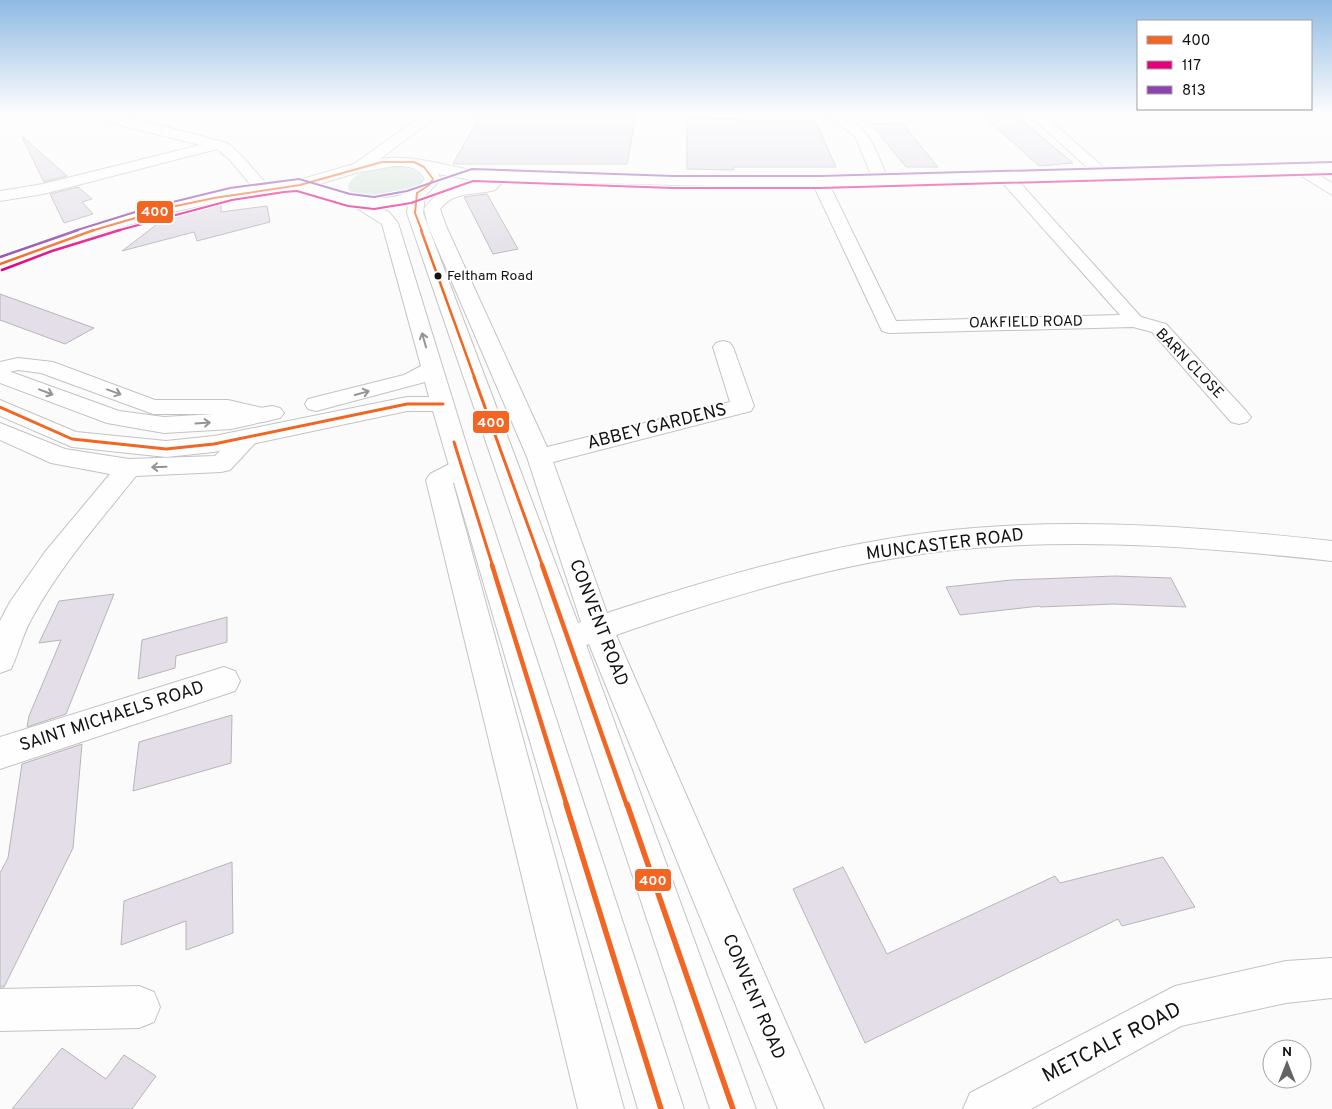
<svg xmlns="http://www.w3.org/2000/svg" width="1332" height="1109" font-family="Overpass,sans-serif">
<rect width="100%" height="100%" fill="#fbfbfc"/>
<!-- green -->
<path fill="#d6e4da" d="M391,167c11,0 24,0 31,10v5c-15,17 -57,25 -74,7 0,-18 29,-20 43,-22z"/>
<!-- building -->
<g fill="#e3dee7" stroke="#b6b6b7">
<polygon points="481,114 613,114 636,115 627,164 453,164"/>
<polygon points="986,114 1014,114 1073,163 1039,166 984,116"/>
<polygon points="687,117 745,120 815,120 836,167 733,167 734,170 687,169"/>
<polygon points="902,123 938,167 906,167 871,124"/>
<polygon points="22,137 23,137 67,176 44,182"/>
<polygon points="78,187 92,199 82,202 93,214 64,223 50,194"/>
<polygon points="487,194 518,249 493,254 464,197"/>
<polygon points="221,203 221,212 267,206 270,222 197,241 194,232 122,251 169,215"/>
<polygon points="0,294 94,328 65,344 0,320"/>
<polygon points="1115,576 1171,578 1186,607 1114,604 1040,607 1040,606 960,615 946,587 1011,580"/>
<polygon points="114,594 66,714 27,727 29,716 61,640 39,643 59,601"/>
<polygon points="227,617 227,642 176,656 175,668 138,679 142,640"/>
<polygon points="232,715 231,763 133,791 139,742"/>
<polygon points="82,744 73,848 4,987 0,987 0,873 8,858 22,764"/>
<polygon points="1163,857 1195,907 1122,926 1118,919 865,1043 793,889 843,867 887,954 1055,876 1060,883"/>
<polygon points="232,862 233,933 186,950 186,921 121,945 124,901"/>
<polygon points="62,1048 106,1079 124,1055 156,1076 132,1109 12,1109"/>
</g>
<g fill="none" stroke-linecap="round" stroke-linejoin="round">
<!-- minor casing -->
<g stroke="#c3c3c4" stroke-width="2">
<g id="minor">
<polygon points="99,114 117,114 227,143 240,154 270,188 268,191 256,191 230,160 217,149 43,194 0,201 0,191 43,184 200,145 112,123"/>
<path d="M824,114c43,0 50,34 65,67l-2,3h-12l-20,-48z"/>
<polygon points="1028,114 1043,114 1109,172 1112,175 1109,178 1099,178"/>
<polygon points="1300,164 1332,183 1332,195 1295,172 1292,169"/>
<path d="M500,171l8,5 -13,14c-21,6 -40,0 -55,19l6,17 101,221 183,-45 -17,-55 3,-4 7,-2 7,2 3,4 21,59 -3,5 -198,51 54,151c119,-39 242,-75 367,-85 120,-10 239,0 358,13v20c-119,-13 -238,-23 -358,-13 -122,10 -243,47 -358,87l208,474h-46l-189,-465 -7,3 -11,-4 -4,-9 4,-9 10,-3 -54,-165 -99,-231 -4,-17c14,-21 36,-26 61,-27l10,-9z"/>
<polygon points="1007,173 1013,175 1141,317 1166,324 1247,412 1251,417 1247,422 1239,424 1231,422 1152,332 1133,327 889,333 882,331 812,182 814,179 820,177 828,182 896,321 1120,315 1001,181 999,178"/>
<polygon points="18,358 53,362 155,400 228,400 271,410 275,415 271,420 263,422 228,414 153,414 41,373 18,370 0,374 0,362"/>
<path d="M0,423l65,26 64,10 86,-3c12,-12 24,-30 42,-25l4,6 -31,33 -9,2 -85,4c-36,45 -75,89 -103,140 -10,17 -14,36 -22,53l-11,4v-52l10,-19 35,-50 65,-78 -59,-11 -51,-23z"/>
<polygon points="461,458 470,461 473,467 470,473 453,483 624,1109 578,1109 426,480 430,474"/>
<polygon points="224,667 235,671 240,681 235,691 0,769 0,737"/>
<polygon points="1332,958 1332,998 1286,1003 1181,1026 1031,1109 963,1109 970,1093 1175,986 1286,961"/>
<polygon points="139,986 154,992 160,1007 154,1022 139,1028 0,1031 0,989"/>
</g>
</g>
<!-- major casing -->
<g stroke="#c3c3c4" stroke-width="2">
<g id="major">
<path d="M424,114h16l-60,45c31,-5 61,6 92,11l284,7 125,-1 451,-13v10l-451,13 -125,1 -284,-7 -34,-6 3,5 -16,17 -2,17 161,426 172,470h-46l-156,-470 -147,-426 1,-10 -28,5 9,4 9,11 71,230 215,656h-46l-205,-698h-26l-193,41 -48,5 -94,-10 -72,-31v-16l76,32 90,9 48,-5 193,-39h22l-4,-15 -109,29 -8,-2 -3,-5 3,-5 96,-24 17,-9 -39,-142 -29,-18 -55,-16 -57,7 -64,14 -86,25 -91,33v-11l79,-29 58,-18 95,-22 67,-9 55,-16zM394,166c14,0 23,0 31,13 -26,32 -76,17 -109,6l40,-12z"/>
<polygon points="0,368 119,411 164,417 231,413 272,406 280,408 284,413 280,418 231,429 164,433 107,423 0,383"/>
</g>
</g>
<!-- minor -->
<use href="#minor" fill="#fefeff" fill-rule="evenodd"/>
<!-- major -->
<use href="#major" fill="#fefeff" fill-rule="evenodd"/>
<!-- bus-1-far4 casing -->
<g stroke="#fff" stroke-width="4">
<g id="bus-1-far4">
<polyline points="417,193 415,213 422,231"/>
<polyline points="91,231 176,206 214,198 300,185 382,162 414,162 424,167 433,179 429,185 417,193"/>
</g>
</g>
<!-- bus-1-far3 casing -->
<g stroke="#fff" stroke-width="5">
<g id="bus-1-far3">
<polyline points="421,230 475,379"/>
<polyline points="0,264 94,230"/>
</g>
</g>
<!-- bus-1-far2 casing -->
<g stroke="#fff" stroke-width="6">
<g id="bus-1-far2">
<polyline points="474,377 543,567"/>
<polyline points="0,407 72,439 166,449 214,444 407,404 443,404"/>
<polyline points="454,442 493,567"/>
</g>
</g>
<!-- bus-1-far1 casing -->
<g stroke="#fff" stroke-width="8">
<g id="bus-1-far1">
<polyline points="492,565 567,806"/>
<polyline points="542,565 627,806"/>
</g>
</g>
<!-- bus-1 casing -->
<g stroke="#fff" stroke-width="9">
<g id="bus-1">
<polyline points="566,804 661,1109"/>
<polyline points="627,804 733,1109"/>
</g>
</g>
<!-- bus-2-far1 casing -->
<g stroke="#fff" stroke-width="4">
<polyline id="bus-2-far1" points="116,231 232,200 284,192 297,191 348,206 374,209 411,203 473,181 673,188 820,188 1332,174"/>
</g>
<!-- bus-2 casing -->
<g stroke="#fff" stroke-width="5">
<polyline id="bus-2" points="2,270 52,251 120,230"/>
</g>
<!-- bus-3-far1 casing -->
<g stroke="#fff" stroke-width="4">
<polyline id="bus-3-far1" points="74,231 148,208 230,188 299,179 350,194 374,197 407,191 472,169 673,176 820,176 1332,162"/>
</g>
<!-- bus-3 casing -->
<g stroke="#fff" stroke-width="5">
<polyline id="bus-3" points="0,257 78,230"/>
</g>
<!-- bus-1-far4 -->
<use href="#bus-1-far4" stroke="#f26522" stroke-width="2"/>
<!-- bus-1-far3 -->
<use href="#bus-1-far3" stroke="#f26522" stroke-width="2.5"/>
<!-- bus-1-far2 -->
<use href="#bus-1-far2" stroke="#f26522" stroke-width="3"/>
<!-- bus-1-far1 -->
<use href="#bus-1-far1" stroke="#f26522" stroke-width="4.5"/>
<!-- bus-1 -->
<use href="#bus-1" stroke="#f26522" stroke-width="5.5"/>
<!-- bus-2-far1 -->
<use href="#bus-2-far1" stroke="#e5007d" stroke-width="2"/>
<!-- bus-2 -->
<use href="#bus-2" stroke="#e5007d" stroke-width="2.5"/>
<!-- bus-3-far1 -->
<use href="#bus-3-far1" stroke="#8e44ad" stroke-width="2"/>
<!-- bus-3 -->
<use href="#bus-3" stroke="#8e44ad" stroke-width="2.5"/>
</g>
<!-- one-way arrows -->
<defs><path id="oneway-shaft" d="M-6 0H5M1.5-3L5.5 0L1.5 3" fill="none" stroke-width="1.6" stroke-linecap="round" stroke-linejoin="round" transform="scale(1.25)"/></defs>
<g stroke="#949495">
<use href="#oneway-shaft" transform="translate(424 340) rotate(-106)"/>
<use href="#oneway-shaft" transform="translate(46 392) rotate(21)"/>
<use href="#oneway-shaft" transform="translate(114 392) rotate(20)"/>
<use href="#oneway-shaft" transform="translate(362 393) rotate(-15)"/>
<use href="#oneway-shaft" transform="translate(203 423) rotate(-4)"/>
<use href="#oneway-shaft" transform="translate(159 467) rotate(178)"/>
</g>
<!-- sky -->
<linearGradient id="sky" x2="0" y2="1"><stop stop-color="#8fbae3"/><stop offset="0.42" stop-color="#fdfdfe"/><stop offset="1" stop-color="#fdfdfe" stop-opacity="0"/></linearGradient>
<rect width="1332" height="269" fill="url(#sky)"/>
<!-- markers -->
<circle fill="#131314" stroke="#fff" stroke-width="2" cx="438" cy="276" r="4.5"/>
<g text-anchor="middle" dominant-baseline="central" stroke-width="4" stroke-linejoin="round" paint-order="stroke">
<!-- far-bus labels -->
<g font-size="14" fill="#131314" stroke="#fff" text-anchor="start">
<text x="447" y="276">Feltham Road</text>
</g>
<!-- far-street labels -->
<g font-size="15" fill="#131314" stroke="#fff">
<text transform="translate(1026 323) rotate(-1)">OAKFIELD ROAD</text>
<text transform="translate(1189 364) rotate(46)">BARN CLOSE</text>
</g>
<!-- street labels -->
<g font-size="18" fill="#131314" stroke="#fff">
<text transform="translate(657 427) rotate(-14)">ABBEY GARDENS</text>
<text transform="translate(945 545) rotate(-7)">MUNCASTER ROAD</text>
<text transform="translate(598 623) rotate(69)">CONVENT ROAD</text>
<text transform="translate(112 717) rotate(-18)">SAINT MICHAELS ROAD</text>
<text transform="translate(753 997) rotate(67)">CONVENT ROAD</text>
</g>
<!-- near-street labels -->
<g font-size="21" fill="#131314" stroke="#fff">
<text transform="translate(1112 1043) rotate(-27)">METCALF ROAD</text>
</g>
</g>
<g stroke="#fff" stroke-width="2">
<rect x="136" y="200" width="38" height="24" rx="5" fill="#f26522"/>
<rect x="472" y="410" width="38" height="24" rx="5" fill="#f26522"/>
<rect x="634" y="868" width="38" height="24" rx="5" fill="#f26522"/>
</g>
<g font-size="14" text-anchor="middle" font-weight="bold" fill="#fff">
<text x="155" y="216">400</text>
<text x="491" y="427">400</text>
<text x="653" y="885">400</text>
</g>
<!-- legend -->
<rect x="1137" y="20" width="175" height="90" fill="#ffffff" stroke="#a1a1a1"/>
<rect x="1147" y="36" width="25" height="8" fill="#f26522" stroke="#a1a1a1"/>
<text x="1182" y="45" font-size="15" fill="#131314">400</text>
<rect x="1147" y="61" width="25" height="8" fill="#e5007d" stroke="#a1a1a1"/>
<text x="1182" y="70" font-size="15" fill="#131314">117</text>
<rect x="1147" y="86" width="25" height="8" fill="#8e44ad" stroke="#a1a1a1"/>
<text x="1182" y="95" font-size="15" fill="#131314">813</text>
<!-- north arrow -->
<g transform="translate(1287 1064)"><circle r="24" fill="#ffffff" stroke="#a1a1a1"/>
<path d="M0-4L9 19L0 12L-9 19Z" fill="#646465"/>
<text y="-8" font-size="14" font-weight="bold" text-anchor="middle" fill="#131314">N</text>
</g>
</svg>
